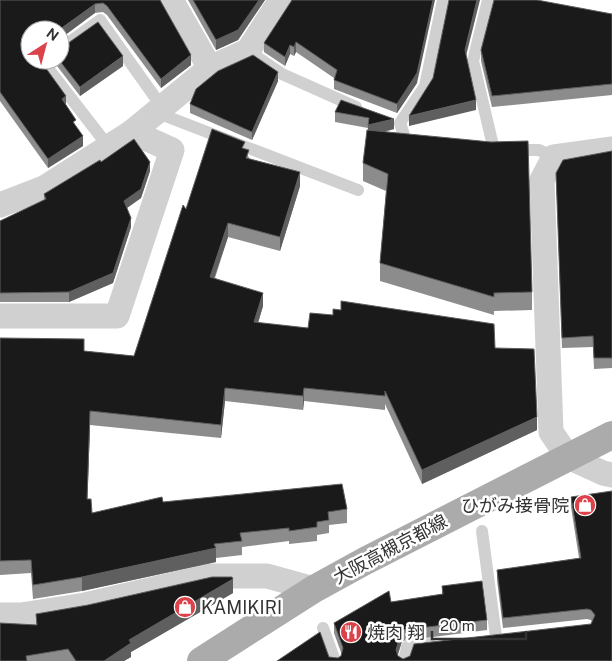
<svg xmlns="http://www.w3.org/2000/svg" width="612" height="661" font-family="'Public Sans','Noto Sans JP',sans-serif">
<rect width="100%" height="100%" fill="#fff"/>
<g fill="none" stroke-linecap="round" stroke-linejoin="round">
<!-- service -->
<g stroke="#d0d0d0" stroke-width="12">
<polyline points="488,0 473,61 494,150"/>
<polyline points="60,49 100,20 162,107"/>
<polyline points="248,51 282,74 356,107"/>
<polyline points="46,60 43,62 108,146"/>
<polyline points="155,112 358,190"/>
<polyline points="414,142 406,141 400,123 425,86 443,0"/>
<polyline points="511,150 539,150 554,157"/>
<polyline points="482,531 496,637"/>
<polyline points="323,628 335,661"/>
<polyline points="404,661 407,647 430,644"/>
</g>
<!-- minor -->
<g stroke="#d0d0d0" stroke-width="25">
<polyline points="171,0 210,68"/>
<polyline points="612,149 554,157 542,180 551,432 568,457 603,473 612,475"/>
<polyline points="0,205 44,188 132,132 210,68 248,51 281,0"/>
<polyline points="0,316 117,316 172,150 132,132"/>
<polyline points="0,615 21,615 85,605 210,576 267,576 314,589"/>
</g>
<!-- primary -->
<polyline stroke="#ababab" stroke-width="28" points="201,661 314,589 365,561 612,435"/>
</g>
<!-- wall -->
<g fill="#8c8c8c">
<polygon points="0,0 160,0 191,65 161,88 107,15 103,12 95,13 30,30 30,60 66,105 76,127 83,146 48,168 0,101"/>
<polygon points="188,0 265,0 238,40 216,50"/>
<polygon points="292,0 417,83 397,113 334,89 334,78 296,52 294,56 290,54 285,66 264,52 264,43"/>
<polygon points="612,14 612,95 492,107 481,61 481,50"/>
<polygon points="53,60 60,60 123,66 80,96 54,62"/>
<polygon points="278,81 252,140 190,113 190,104"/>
<polygon points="341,100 394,129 385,132 532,292 532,310 494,311 494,315 380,281 380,263 386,191 363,181 363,163 368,128 335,122 335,112"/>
<polygon points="245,149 249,158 300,186 280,251 228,237 215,278 263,306 258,323 495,348 537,430 422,484 385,404 385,410 304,401 303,410 225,401 221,438 90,425 87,499 92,513 163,502 347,509 347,523 329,525 329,533 317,535 317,541 289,544 289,541 242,547 242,555 216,558 216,562 82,591 33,599 31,573 0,575 0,338 84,351 134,356 186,209"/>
<polygon points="612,151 612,368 594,369 593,347 562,348 556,173"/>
<polygon points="101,162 150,171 141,198 127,208 131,227 113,283 69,302 0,302 0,221 44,200 44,194"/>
<polygon points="571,497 612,661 277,661 329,657 338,658 342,655 334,633 334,623 391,602 442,594 442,586 487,620 487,630 402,641 398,655 398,656 403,659 591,624 592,622 591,620 587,619 503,628 497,580 497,570 579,558 571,507"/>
<polygon points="233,593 131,652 131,657 124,661 0,661 36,625 36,614"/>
</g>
<!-- shaded-wall -->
<g fill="#5f5f5f">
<polygon points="259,0 265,0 238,40 216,50 216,40"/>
<polygon points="433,0 435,0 417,83 397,113 397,104"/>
<polygon points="477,0 480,0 465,60 465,50"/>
<polygon points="95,4 95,13 60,39 60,30 59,30"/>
<polygon points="296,42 296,52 294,56 294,47"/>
<polygon points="290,45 290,54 285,66 285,57"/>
<polygon points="191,55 191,65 161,88 161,79"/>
<polygon points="123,56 123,66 80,96 80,87"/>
<polygon points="278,72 278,81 252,140 252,132"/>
<polygon points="66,96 66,105 62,99"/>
<polygon points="476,100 476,110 409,126 409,116"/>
<polygon points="394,119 394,129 368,135 368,125"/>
<polygon points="83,136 83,146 48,168 48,159"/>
<polygon points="150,162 150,171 141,198 124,210 124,201"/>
<polygon points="300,172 300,186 280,251 280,237"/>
<polygon points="131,218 131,227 113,283 69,302 69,292"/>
<polygon points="228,223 228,237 210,290 210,277"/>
<polygon points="263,293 263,306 254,336 254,322"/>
<polygon points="225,388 225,401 221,438 221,425"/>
<polygon points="304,388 304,401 303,410 303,396"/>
<polygon points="90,411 90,425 87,513 87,499"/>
<polygon points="537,417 537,430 422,484 422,470"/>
<polygon points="216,548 216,562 82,591 82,577"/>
<polygon points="233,579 233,593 131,652 131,657 124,661 104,661 129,640"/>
<polygon points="402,630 402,641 396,660 396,650"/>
</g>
<!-- building -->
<g fill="#1a1a1a" stroke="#5f5f5f">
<polygon points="0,0 160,0 191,55 161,79 107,6 103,3 95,4 59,30 30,30 30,60 40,60 66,96 62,99 76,120 73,122 83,136 48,159 0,92"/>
<polygon points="193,0 259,0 238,30 216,40"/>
<polygon points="292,0 433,0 417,73 397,104 334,80 337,70 296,42 294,47 290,45 285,57 264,43"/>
<polygon points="449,0 477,0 465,50 476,100 409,116 433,78"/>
<polygon points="494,0 537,0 612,14 612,84 492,96 481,50"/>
<polygon points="98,22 123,56 80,87 59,60 60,60 60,47 64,46"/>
<polygon points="253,55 278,72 252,132 190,104 196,89 218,71"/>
<polygon points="341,100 394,119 368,125 369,118 335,112"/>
<polygon points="212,129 245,142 242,148 249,150 246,158 300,172 280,237 228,223 210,277 263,293 254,322 308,328 310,313 333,315 333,309 341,310 341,301 494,324 495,348 534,349 537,417 422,470 385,391 385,396 304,388 303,396 225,388 221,425 90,411 87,499 91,499 92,513 162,497 163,502 342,484 347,509 328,512 329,520 317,522 317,527 289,531 289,528 240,533 242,541 214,544 216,548 82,577 33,585 31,560 0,561 0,338 84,339 84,351 134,356 183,205 186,209"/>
<polygon points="367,130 491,142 528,141 532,292 494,293 494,297 380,263 388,174 363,163"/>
<polygon points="134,139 150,162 141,189 124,201 131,218 113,273 69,292 0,293 0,221 46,199 44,194 100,160 101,162"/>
<polygon points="612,151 612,358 594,358 593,336 562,338 556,173 563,160"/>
<polygon points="612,491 612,661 277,661 320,632 329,657 338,658 341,656 343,648 334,623 389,591 391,602 443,594 442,586 482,581 487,620 402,630 396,650 398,656 403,659 410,656 414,644 591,624 595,615 591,610 587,609 503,618 497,570 581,558 571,497"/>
<polygon points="212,577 232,577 233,579 129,640 131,643 104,661 76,661 68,649 26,656 27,661 0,661 0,623 37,625 36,614 88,605"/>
</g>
<!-- icons -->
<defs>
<g id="shop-disc" transform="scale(1.125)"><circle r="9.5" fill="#dc4249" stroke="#fff"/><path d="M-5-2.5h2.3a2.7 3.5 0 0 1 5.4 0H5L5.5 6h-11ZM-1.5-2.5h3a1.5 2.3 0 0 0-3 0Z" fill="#fff"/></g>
<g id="restaurant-disc" transform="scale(1.125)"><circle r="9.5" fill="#dc4249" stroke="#fff"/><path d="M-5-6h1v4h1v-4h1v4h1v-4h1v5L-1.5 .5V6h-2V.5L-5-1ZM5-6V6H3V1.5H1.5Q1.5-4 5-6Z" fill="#fff"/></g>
</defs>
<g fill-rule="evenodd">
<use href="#shop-disc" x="585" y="505"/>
<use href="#shop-disc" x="185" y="607"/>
<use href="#restaurant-disc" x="351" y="632"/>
</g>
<g text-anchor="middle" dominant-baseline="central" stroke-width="5" stroke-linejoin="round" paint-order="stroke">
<!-- poi labels -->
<g font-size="18" fill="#333" stroke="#fff" text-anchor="start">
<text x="569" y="505" text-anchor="end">ひがみ接骨院</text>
<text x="201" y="607">KAMIKIRI</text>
<text x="367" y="632">焼肉 翔</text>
</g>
<!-- street labels -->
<g font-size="18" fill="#333" stroke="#fff">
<text transform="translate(390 549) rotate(-28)">大阪高槻京都線</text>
</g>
</g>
<!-- north arrow -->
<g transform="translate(45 45) rotate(36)"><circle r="24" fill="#ffffff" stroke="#adadad"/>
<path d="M0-4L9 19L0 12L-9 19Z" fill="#dc4249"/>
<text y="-8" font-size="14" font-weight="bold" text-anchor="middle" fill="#333333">N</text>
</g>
<!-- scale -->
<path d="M432 631v8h94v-8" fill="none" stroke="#333333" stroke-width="2.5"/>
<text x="440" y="631" font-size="15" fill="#333333" stroke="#ffffff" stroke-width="4" paint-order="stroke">20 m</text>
</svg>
